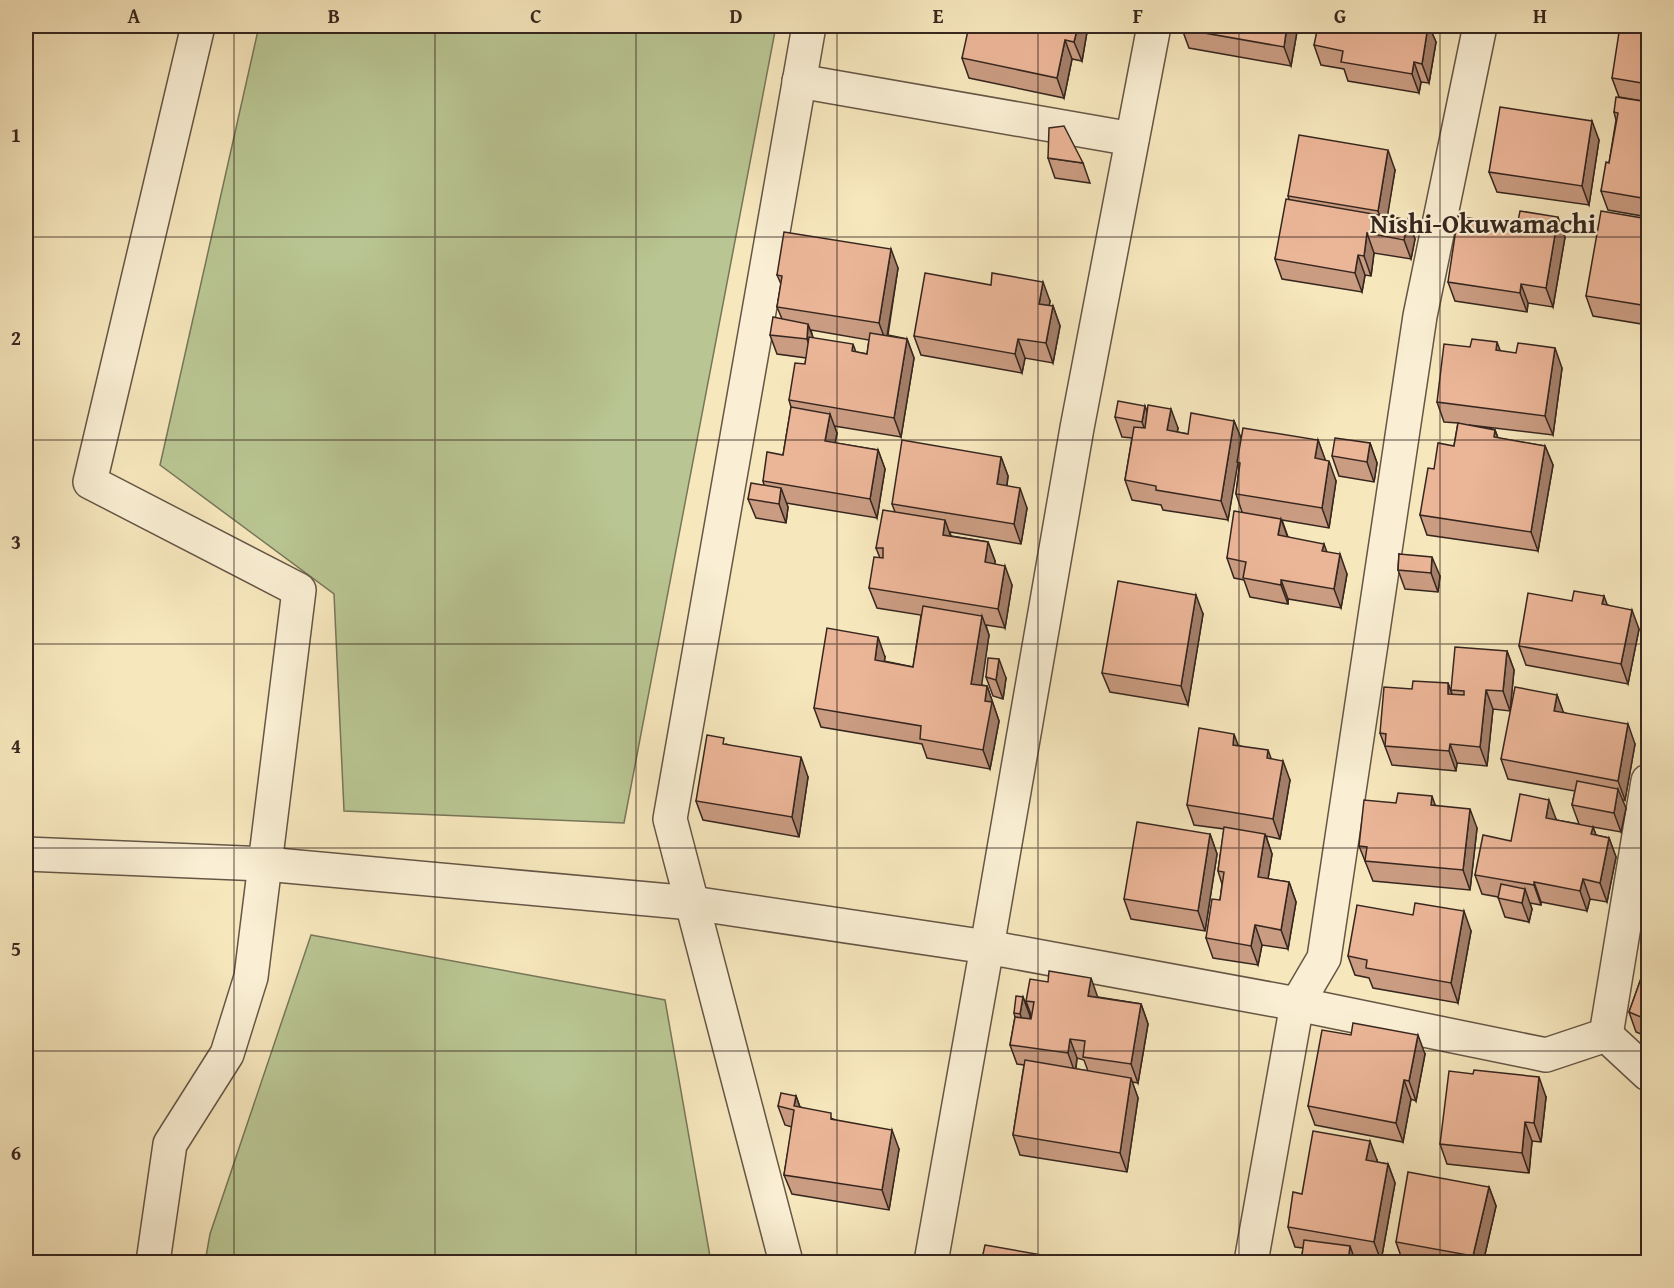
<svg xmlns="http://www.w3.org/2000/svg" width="1674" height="1288" font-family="'Gentium Book Plus',serif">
<rect width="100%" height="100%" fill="#f7e7bd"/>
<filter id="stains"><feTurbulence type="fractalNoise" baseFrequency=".00333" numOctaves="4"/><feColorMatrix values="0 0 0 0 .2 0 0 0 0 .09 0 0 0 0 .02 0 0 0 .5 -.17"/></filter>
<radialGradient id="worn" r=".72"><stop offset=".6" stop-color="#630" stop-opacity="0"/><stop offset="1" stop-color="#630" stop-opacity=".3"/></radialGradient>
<!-- green -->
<g fill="#b9c693" stroke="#787659" stroke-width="1.5">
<polygon points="259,26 776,26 624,823 344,811 334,594 160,465"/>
<polygon points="311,935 665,1000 711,1262 205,1262 210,1234"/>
</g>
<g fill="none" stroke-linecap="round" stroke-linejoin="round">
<!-- minor casing -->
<g stroke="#665646" stroke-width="36">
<g id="minor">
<polyline points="799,81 1132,139"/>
<polyline points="26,854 265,864 692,903 987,947 1077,428 1154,26"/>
<polyline points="1606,1035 1648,1074"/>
<polyline points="153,1262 170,1144 227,1054 251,977 299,590 90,482 198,26"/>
<polyline points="786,1262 670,819 809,26"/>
<polyline points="931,1262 987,947 1297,1004 1546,1055 1606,1035 1648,781"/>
<polyline points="1251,1262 1297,1004 1324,958 1420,316 1480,26"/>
</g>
</g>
<!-- minor -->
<use href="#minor" stroke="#faefd4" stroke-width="33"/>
</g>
<!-- wall -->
<g fill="#ca9c82" stroke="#36261f" stroke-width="1.5" fill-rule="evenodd">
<polygon points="1182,26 1298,26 1291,66 1189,48 1182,29"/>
<polygon points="1428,26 1448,26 1448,29 1429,26 1436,42 1429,83 1421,82 1419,93 1348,81 1344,69 1321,65 1314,45"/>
<polygon points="1648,26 1648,102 1619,97 1612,78"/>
<polygon points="1087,32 1082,61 1072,59 1064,98 969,78 962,58"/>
<polygon points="1648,102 1648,217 1608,210 1601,191 1609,163 1616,120 1614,112"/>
<polygon points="1599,140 1589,205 1497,192 1489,172"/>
<polygon points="1048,158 1083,163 1090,183 1055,178"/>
<polygon points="1395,170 1387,216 1408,220 1415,239 1411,259 1374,253 1371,276 1365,275 1362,292 1282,279 1275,259 1289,199 1288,196"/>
<polygon points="1648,219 1648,325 1593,316 1586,296"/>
<polygon points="1517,226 1565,237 1553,307 1528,303 1527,312 1455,301 1448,282"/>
<path d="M898,268l-10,67 19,4 7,19 -13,79 -67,-11 3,7 -2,10 43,7 7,19 -8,49 -91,-15 2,4 -2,16 -30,-5 -8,-19 16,-14 -1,-4 20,-26 8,-48 -2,-7 16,-36 1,-6 -29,-4 -7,-19 12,-16 -5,-12 4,-23 -4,-9zM811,330l58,10 -2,14 -11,-2 -43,-14z"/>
<polygon points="1050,301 1049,306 1053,306 1060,326 1053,363 1025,358 1022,373 921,355 914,336"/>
<polygon points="1500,351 1562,368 1553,435 1469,425 1495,430 1498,438 1545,446 1553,465 1538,551 1427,535 1420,515 1434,469 1454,446 1458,423 1444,422 1437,402"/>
<polygon points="1145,406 1147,413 1178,428 1177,432 1188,434 1234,421 1241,439 1318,440 1325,460 1336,481 1329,528 1282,520 1288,537 1327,552 1347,574 1341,608 1288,599 1288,604 1250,597 1244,580 1234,578 1227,558 1242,512 1236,494 1239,468 1237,463 1228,520 1163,510 1161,505 1132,500 1125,480 1132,438 1122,437 1115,417"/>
<polygon points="1370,443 1377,463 1374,482 1339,476 1332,456"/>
<polygon points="1001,457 1008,476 1007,486 1027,508 1021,544 950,532 951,536 988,542 995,561 995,564 1012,585 1005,628 986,625 989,635 981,685 987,686 999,721 990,769 927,758 922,744 821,727 814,708 885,657 884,661 913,667 921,615 877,608 869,588 880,558 876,548 895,512 892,504"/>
<polygon points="1399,554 1440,576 1438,592 1405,589 1398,570"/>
<polygon points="1572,601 1608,605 1639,629 1628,684 1526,665 1519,646"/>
<polygon points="1203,614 1188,705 1110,692 1102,673"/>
<polygon points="1507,651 1514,670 1510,711 1493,709 1487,766 1457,763 1456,771 1392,765 1380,733 1412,689 1448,683 1452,694 1451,690"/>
<polygon points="986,677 1006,678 1003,699 993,696"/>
<polygon points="1557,695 1563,712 1635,744 1625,800 1622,800 1626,808 1621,832 1593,827 1596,835 1609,838 1616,857 1607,902 1590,899 1587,911 1541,902 1541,905 1530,903 1532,909 1529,922 1505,917 1498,897 1482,894 1475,875 1511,841 1556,819 1556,820 1579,824 1572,805 1575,791 1508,779 1501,759"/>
<polygon points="726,744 808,777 799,837 703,820 696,801"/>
<polygon points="1238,745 1271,759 1290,780 1280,839 1266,836 1272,854 1268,879 1289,882 1296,902 1288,949 1262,945 1258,965 1213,958 1206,938 1220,900 1222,884 1218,871 1224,829 1194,825 1187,805"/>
<polygon points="1396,803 1435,805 1477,828 1470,890 1373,881 1359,846"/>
<polygon points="1210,834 1217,854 1205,931 1131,919 1124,899"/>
<polygon points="1471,931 1458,1003 1373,988 1369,978 1355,975 1348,956"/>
<polygon points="1648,959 1648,1037 1636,1032 1629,1012"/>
<path d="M1023,997l7,19 -1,3h2v-4l-5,-14 72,-4 43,7 7,20 -10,59 -6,-1 6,16 -11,74 -107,-17 -7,-20 11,-70 -7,-1 -7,-19 5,-28 -1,-4zM1077,1058l7,2 4,11 -12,-2z"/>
<polygon points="1425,1054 1416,1101 1411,1099 1403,1142 1315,1125 1308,1106"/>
<polygon points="796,1096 800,1107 833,1119 899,1149 889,1210 792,1194 784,1175 792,1127 785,1125 778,1106"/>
<polygon points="1546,1097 1541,1142 1532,1141 1529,1173 1447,1164 1440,1144"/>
<polygon points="1377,1160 1377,1162 1388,1164 1395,1183 1381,1261 1354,1257 1356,1263 1301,1263 1303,1248 1295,1247 1288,1227 1302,1194"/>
<polygon points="1489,1187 1496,1206 1483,1263 1403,1262 1396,1242"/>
</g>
<!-- shaded-wall -->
<g fill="#a47f6a" stroke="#36261f" stroke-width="1.5">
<polygon points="1078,26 1085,26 1087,32 1082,61 1074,42"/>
<polygon points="1287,26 1298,26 1291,66 1284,47"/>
<polygon points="1428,26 1429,26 1436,42 1429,83 1422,64"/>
<polygon points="1065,40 1072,59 1064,98 1057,78"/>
<polygon points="1414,62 1421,82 1419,93 1412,74"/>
<polygon points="1592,121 1599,140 1589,205 1582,186"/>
<polygon points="1388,150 1395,170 1385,231 1378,211"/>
<polygon points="1558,217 1565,237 1553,307 1546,288"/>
<polygon points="1408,220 1415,239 1411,259 1404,240"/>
<polygon points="1367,233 1374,253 1371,276 1364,256"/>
<polygon points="891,249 898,268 886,342 879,323"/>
<polygon points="1358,255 1365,275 1362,292 1355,273"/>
<polygon points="1043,282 1050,301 1046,323 1039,304"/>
<polygon points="1521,284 1528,303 1527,312 1520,293"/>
<polygon points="1053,306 1060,326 1053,363 1046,343"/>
<polygon points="808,324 815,343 814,359 807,339"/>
<polygon points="907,339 914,358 901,437 894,418"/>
<polygon points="1018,339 1025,358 1022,373 1015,354"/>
<polygon points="1497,342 1504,361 1496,350"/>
<polygon points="853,344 860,363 852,351"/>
<polygon points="1555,348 1562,368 1553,435 1545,416"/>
<polygon points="1145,406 1152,426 1149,442 1142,422"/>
<polygon points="1171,409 1178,428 1174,450 1167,430"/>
<polygon points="830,414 837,433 832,460 825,441"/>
<polygon points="1234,421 1242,440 1228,520 1221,501"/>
<polygon points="1495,430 1502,449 1494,437"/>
<polygon points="1318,440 1325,459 1322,478 1315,458"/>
<polygon points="1370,443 1377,463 1374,482 1367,462"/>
<polygon points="1545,446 1553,465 1538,551 1531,532"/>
<polygon points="878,450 885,469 877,518 870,499"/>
<polygon points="1001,457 1008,476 1004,504 997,484"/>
<polygon points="1329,461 1336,481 1329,528 1322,508"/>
<polygon points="781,488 788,507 786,523 779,504"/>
<polygon points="1020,488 1027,508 1021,544 1014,524"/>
<polygon points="1281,519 1288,538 1278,535"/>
<polygon points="945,520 952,540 943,535"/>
<polygon points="988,542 995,561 992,581 985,562"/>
<polygon points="1324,544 1331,563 1322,551"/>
<polygon points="1340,554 1347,574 1341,608 1334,589"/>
<polygon points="1432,557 1440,576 1438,592 1431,573"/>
<polygon points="1005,566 1012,585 1005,628 998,609"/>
<polygon points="1281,580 1288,599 1288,604 1281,585"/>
<polygon points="1196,595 1203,614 1188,705 1181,686"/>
<polygon points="1604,596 1611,615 1602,604"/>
<polygon points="1632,610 1639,629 1628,684 1621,664"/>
<polygon points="982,616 989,635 979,703 971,684"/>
<polygon points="878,637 885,657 882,679 875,660"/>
<polygon points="1507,651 1514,670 1510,711 1503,691"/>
<polygon points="999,659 1006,678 1003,699 996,680"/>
<polygon points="1448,683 1455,703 1448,694"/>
<polygon points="987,686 999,721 990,769 983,750 985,701"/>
<polygon points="1486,690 1493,709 1487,766 1480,747"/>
<polygon points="1557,695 1564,714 1554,711"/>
<polygon points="1628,724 1635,744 1625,800 1618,781"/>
<polygon points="1234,734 1241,753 1233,745"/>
<polygon points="1450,744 1457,763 1456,771 1449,751"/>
<polygon points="1268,750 1275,769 1267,758"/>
<polygon points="801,757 808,777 799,837 792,817"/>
<polygon points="1283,761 1290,780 1280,839 1273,819"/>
<polygon points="1618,789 1626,808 1621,832 1614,813"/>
<polygon points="1432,796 1439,816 1431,805"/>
<polygon points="1549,800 1556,819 1553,838 1546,818"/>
<polygon points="1470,809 1477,828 1470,890 1463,870"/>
<polygon points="1593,827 1600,846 1591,834"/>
<polygon points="1210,834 1217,854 1205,931 1198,911"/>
<polygon points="1265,834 1272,854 1265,897 1258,877"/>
<polygon points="1609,838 1616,857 1607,902 1600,883"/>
<polygon points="1583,879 1590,899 1587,911 1580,891"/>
<polygon points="1289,882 1296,902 1288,949 1281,930"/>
<polygon points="1534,882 1541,902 1541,905 1534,885"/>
<polygon points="1525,889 1532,909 1529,922 1522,903"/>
<polygon points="1464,911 1471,931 1458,1003 1451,983"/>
<polygon points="1255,925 1262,945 1258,965 1251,946"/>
<polygon points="1091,978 1098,998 1088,996"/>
<polygon points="1023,997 1030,1016 1028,1033 1020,1014"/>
<polygon points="1141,1004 1148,1024 1138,1083 1131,1064"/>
<polygon points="1418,1035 1425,1054 1416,1101 1409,1081"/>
<polygon points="1070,1039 1077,1058 1075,1073 1068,1053"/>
<polygon points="1539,1077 1546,1097 1541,1142 1534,1123"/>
<polygon points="1131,1078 1138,1098 1127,1172 1120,1153"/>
<polygon points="1404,1080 1411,1099 1403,1142 1396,1123"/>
<polygon points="796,1096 803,1116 794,1106"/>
<polygon points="1525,1122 1532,1141 1529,1173 1522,1153"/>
<polygon points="892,1130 899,1149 889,1210 882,1190"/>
<polygon points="1370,1141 1377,1160 1373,1180 1366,1160"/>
<polygon points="1388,1164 1395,1183 1381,1261 1374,1242"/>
<polygon points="1489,1187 1496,1206 1483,1263 1475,1263 1473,1256"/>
<polygon points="1350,1246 1356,1263 1348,1263"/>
</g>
<!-- building -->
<g fill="#ebb597" stroke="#36261f" stroke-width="1.5">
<polygon points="969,26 1078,26 1074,42 1065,40 1057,78 962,58"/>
<polygon points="1182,26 1287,26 1284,47 1182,29"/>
<polygon points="1318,26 1428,26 1422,64 1414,62 1412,74 1341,62 1343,51 1314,45"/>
<polygon points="1620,26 1648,26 1648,84 1612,78"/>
<polygon points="1616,97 1648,102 1648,199 1601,191 1606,162 1609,163 1618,113 1614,112"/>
<polygon points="1500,107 1592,121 1582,186 1489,172"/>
<polygon points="1064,126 1083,163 1048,158 1049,128"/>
<polygon points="1299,135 1388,150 1378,211 1288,196"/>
<polygon points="1286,199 1408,220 1404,240 1367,233 1364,256 1358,255 1355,273 1275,259"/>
<polygon points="1520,211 1558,217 1546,288 1521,284 1520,293 1448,282 1458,216 1517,226"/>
<polygon points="1601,211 1648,219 1648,306 1586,296"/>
<polygon points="784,232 891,249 879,323 777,307 782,276 777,275"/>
<polygon points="925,273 991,285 992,273 1043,282 1039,304 1053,306 1046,343 1018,339 1015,354 914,336"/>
<polygon points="773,317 808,324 807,339 770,335"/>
<polygon points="870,333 907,339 894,418 789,400 795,363 805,364 809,337 853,344 852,351 867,354"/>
<polygon points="1472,339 1497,342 1496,350 1516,353 1518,343 1555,348 1545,416 1437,402 1444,344 1470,347"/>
<polygon points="1118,401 1145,406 1142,422 1115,417"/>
<polygon points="1148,405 1171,409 1167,430 1188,434 1191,413 1234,421 1221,501 1156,490 1156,486 1125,480 1134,427 1145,428"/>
<polygon points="791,407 830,414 825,441 878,450 870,499 763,481 767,452 783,455"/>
<polygon points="1458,423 1495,430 1494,437 1545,446 1531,532 1420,515 1428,468 1434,469 1438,443 1454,446"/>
<polygon points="1243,428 1318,440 1315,458 1329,461 1322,508 1236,494 1240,463 1237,462"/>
<polygon points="1335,438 1370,443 1367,462 1332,456"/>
<polygon points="902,440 1001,457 997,484 1020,488 1014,524 892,504"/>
<polygon points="1648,442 1648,455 1646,455"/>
<polygon points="751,483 781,488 779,504 748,499"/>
<polygon points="883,510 945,520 943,535 988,542 985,562 1005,566 998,609 869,588 874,557 883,558 883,548 876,548"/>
<polygon points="1234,511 1281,519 1278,535 1324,544 1322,551 1340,554 1334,589 1281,580 1281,585 1243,578 1246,562 1227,558"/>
<polygon points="1399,554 1432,557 1431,573 1398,570"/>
<polygon points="1118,581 1196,595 1181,686 1102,673"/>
<polygon points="1574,591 1604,596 1602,604 1632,610 1621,664 1519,646 1528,593 1572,601"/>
<polygon points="923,606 982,616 971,684 987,686 985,701 992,702 983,750 920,739 921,726 814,708 827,628 878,637 875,660 913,667"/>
<polygon points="1455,647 1507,651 1503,691 1486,690 1480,747 1450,744 1449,751 1385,746 1386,734 1380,733 1384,687 1412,689 1413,681 1448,683 1448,694 1464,695 1464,691 1451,690"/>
<polygon points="988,658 999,659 996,680 986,677"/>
<polygon points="1515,687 1557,695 1554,711 1628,724 1618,781 1501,759"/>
<polygon points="1199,728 1234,734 1233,745 1268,750 1267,758 1283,761 1273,819 1187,805"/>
<polygon points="707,735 724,738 723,744 801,757 792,817 696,801"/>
<polygon points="1577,781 1618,789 1614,813 1572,805"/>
<polygon points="1398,793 1432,796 1431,805 1470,809 1463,870 1365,861 1367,847 1359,846 1364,800 1396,803"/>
<polygon points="1520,794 1549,800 1546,818 1593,827 1591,834 1609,838 1600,883 1583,879 1580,891 1534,882 1534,885 1475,875 1483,835 1511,841"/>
<polygon points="1137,822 1210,834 1198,911 1124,899"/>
<polygon points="1224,827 1265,834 1258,877 1289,882 1281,930 1255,925 1251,946 1206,938 1212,899 1220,900 1224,872 1218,871"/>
<polygon points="1501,884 1525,889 1522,903 1498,898"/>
<polygon points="1415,903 1464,911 1451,983 1366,968 1367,960 1348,956 1357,905 1413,915"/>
<polygon points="1648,959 1648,1020 1629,1012"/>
<polygon points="1049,971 1091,978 1088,996 1141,1004 1131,1064 1083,1057 1085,1041 1070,1039 1068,1053 1010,1045 1015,1017 1031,1019 1034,1002 1026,1001 1030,979 1048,982"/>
<polygon points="1016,996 1023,997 1020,1014 1014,1013"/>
<polygon points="1353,1023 1418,1035 1409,1081 1404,1080 1396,1123 1308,1106 1322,1030 1351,1035"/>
<polygon points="1025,1060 1131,1078 1120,1153 1013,1135"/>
<polygon points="1474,1070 1539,1077 1534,1123 1525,1122 1522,1153 1440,1144 1449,1071 1473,1074"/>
<polygon points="781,1093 796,1096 794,1106 831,1113 831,1119 892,1130 882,1190 784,1175 794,1110 778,1106"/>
<polygon points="1313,1131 1370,1141 1366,1160 1388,1164 1374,1242 1288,1227 1293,1192 1302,1194"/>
<polygon points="1408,1172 1489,1187 1473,1256 1396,1242"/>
<polygon points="1304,1240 1350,1246 1348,1262 1351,1263 1301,1263"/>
<polygon points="985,1245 1087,1263 981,1263"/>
</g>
<!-- grid -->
<path fill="none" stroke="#36261f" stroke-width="1.5" stroke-opacity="0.55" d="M234,26v1236M435,26v1236M636,26v1236M837,26v1236M1038,26v1236M1239,26v1236M1440,26v1236M26,237h1622M26,440h1622M26,644h1622M26,848h1622M26,1051h1622"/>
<g text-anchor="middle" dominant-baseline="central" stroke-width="4.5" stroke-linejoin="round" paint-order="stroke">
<!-- quarter labels -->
<g font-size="27" font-weight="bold" fill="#36261f" stroke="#faefd4">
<text x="1483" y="223">Nishi-Okuwamachi</text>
</g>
</g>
<!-- margin -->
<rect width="1674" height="1288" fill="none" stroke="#f7e7bd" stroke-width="66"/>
<rect x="33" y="33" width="1608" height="1222" fill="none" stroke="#36261f" stroke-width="2"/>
<g font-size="20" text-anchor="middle" font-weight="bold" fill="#36261f">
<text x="134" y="23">A</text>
<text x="334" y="23">B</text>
<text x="536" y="23">C</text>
<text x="736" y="23">D</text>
<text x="938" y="23">E</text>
<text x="1138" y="23">F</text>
<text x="1340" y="23">G</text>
<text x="1540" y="23">H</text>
<text x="16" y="142">1</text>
<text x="16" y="345">2</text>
<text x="16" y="549">3</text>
<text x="16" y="753">4</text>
<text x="16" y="956">5</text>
<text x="16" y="1160">6</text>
</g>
<rect width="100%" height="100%" filter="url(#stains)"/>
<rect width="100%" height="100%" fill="url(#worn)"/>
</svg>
